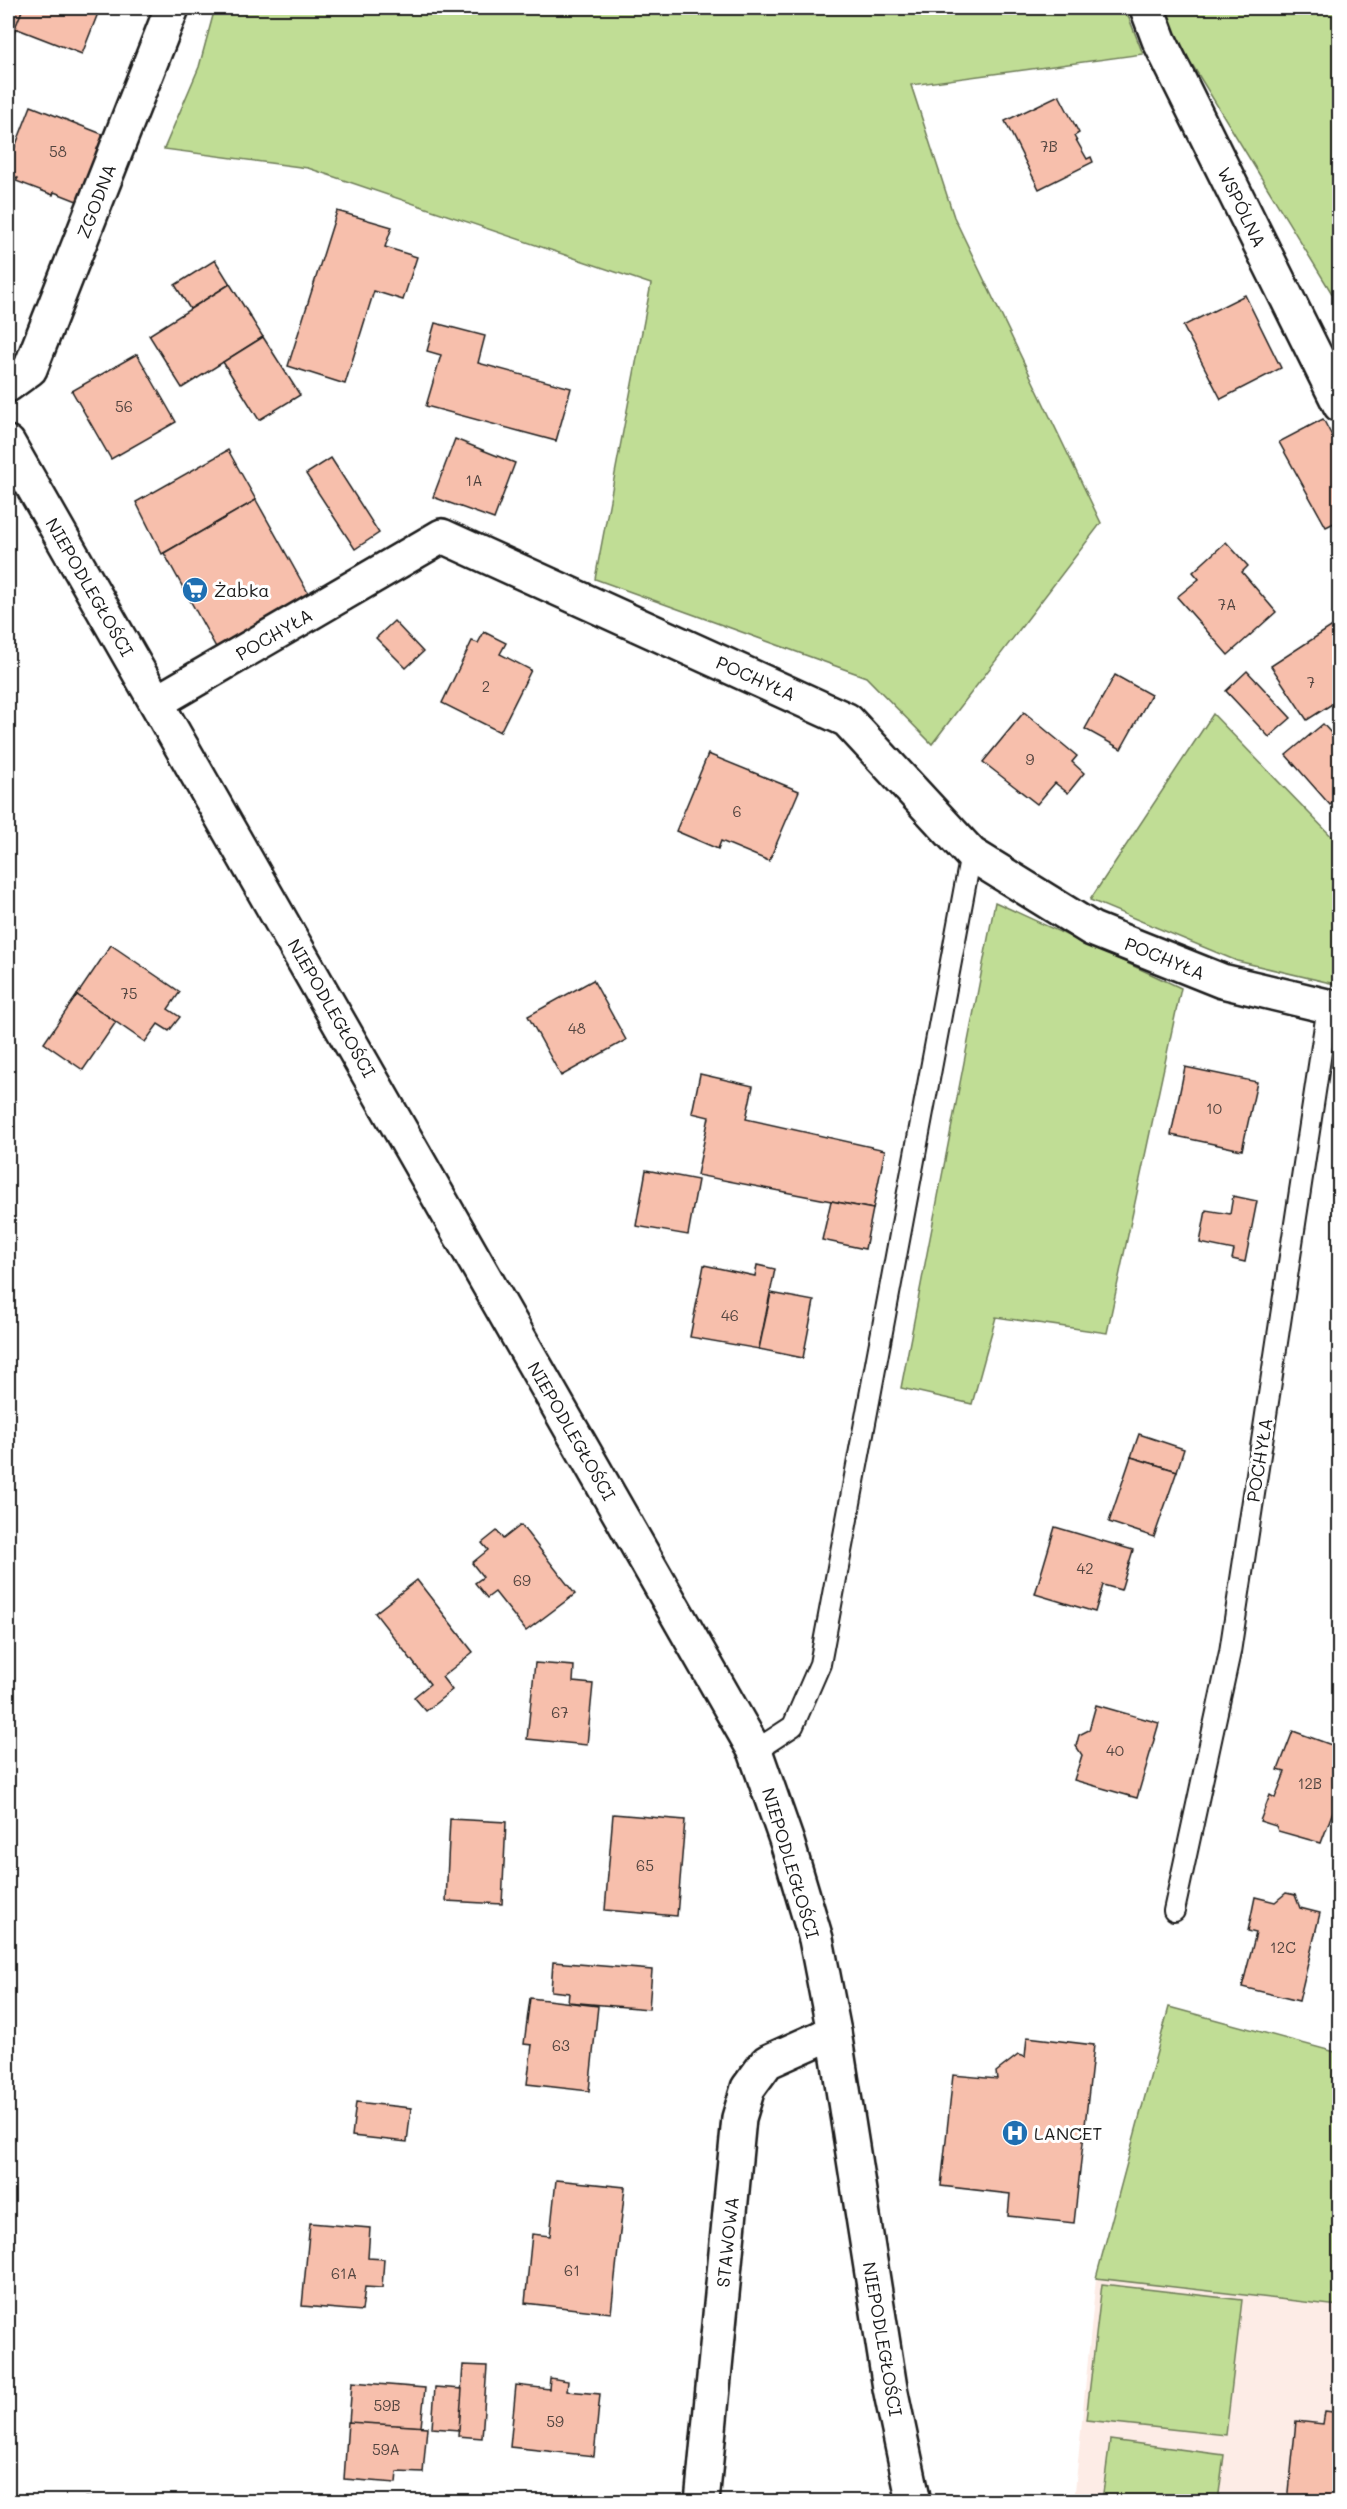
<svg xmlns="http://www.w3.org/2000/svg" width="1347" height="2509" font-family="Mali,sans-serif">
<rect width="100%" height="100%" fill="#fff"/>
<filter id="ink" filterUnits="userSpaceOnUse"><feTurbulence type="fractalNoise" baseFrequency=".0167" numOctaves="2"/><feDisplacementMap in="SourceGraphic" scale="12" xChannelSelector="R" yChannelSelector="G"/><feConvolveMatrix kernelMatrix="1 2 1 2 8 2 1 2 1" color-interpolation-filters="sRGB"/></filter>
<g filter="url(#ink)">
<!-- built -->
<polygon fill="#fdece6" points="1096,2278 1339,2306 1339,2501 1074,2502"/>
<!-- green -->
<g fill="#c0dd95" stroke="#6e7c58" stroke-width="1.5">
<polygon points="215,8 1125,8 1143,54 911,85 954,217 1101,523 932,744 866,677 595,579 651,284 308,168 164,149 199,67"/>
<polygon points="1164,8 1339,8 1339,305 1171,30"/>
<polygon points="1213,714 1339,844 1339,985 1237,961 1090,900"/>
<polygon points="995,902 1181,988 1107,1333 996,1317 972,1404 901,1388"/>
<polygon points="1169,2007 1339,2053 1339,2306 1096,2278"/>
<polygon points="1102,2284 1242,2300 1226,2435 1086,2420"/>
<polygon points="1110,2440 1224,2455 1218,2501 1102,2501"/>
</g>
<!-- building -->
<g fill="#f7bfac" stroke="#1c1c1c" stroke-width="1.5">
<polygon points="8,8 23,8 8,49"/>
<polygon points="23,8 100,8 82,54 15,28"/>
<polygon points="1059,95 1079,133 1074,136 1087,159 1091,157 1093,162 1039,189 1005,121"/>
<polygon points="31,106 107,136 82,203 54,192 53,195 16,181 18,178 8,174 8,165"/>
<polygon points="337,211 392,227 385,247 417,257 403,300 374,291 345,384 288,366"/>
<polygon points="215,260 230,284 190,309 175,285"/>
<polygon points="230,284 263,337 182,388 149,335"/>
<polygon points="1245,295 1281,368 1221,399 1183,326"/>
<polygon points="435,323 485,336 478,363 571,388 556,441 426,406 441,355 427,351"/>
<polygon points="263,337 300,395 259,420 223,362"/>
<polygon points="137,354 176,422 111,459 72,391"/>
<polygon points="1323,419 1340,451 1340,520 1326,527 1279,442"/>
<polygon points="455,439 515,463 494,519 433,497"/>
<polygon points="228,450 256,500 162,554 136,502"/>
<polygon points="331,458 379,533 355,549 306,474"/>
<polygon points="256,500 312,600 223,660 164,553"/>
<polygon points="1226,542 1248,566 1242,572 1276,612 1228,655 1177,597 1199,579 1193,572"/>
<polygon points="394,621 423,652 406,668 376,638"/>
<polygon points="1334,625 1340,633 1340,699 1307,720 1271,666"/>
<polygon points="484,632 506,643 500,654 531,670 500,732 442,703 472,641 478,643"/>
<polygon points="1247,671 1291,718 1269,737 1226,691"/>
<polygon points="1115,675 1151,695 1121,749 1085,729"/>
<polygon points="1024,712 1077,756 1072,762 1084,773 1068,793 1055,783 1037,804 983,762"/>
<polygon points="1323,724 1340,743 1340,796 1330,805 1286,755"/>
<polygon points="708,754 799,791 769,861 721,841 718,849 676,831"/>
<polygon points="111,945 180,992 168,1009 180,1017 169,1031 158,1024 145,1042 77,995"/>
<polygon points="593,980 626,1040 561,1076 528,1016"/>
<polygon points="77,995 116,1022 83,1070 44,1043"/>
<polygon points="1185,1067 1257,1082 1242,1150 1171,1135"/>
<polygon points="700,1074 753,1086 746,1119 885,1150 873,1209 697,1175 709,1117 692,1113"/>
<polygon points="646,1170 698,1180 688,1235 636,1226"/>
<polygon points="1233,1196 1257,1201 1245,1262 1232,1259 1234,1250 1200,1243 1206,1210 1230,1214"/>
<polygon points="831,1201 873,1209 865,1249 822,1240"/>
<polygon points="704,1265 755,1276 757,1265 775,1269 759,1349 690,1337"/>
<polygon points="771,1293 814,1301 803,1358 759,1349"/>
<polygon points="1139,1434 1184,1449 1177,1471 1131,1457"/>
<polygon points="1131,1457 1177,1471 1154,1537 1109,1522"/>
<polygon points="521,1525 575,1594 526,1631 495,1592 487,1598 475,1583 483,1577 472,1563 488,1550 482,1543 497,1531 503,1539"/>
<polygon points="1055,1527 1133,1550 1121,1590 1103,1585 1095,1612 1035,1594"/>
<polygon points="417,1580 473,1652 442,1677 452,1690 426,1711 414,1697 430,1684 375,1613"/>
<polygon points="535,1663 574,1666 573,1682 593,1684 587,1745 527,1739"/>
<polygon points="1096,1705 1159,1723 1137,1798 1074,1780 1082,1755 1076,1746 1079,1735 1089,1730"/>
<polygon points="1293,1731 1340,1748 1340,1793 1321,1843 1278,1831 1276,1826 1260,1821 1270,1795 1275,1798 1285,1772 1278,1770"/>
<polygon points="613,1814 685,1820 677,1916 605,1910"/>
<polygon points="450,1819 506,1822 502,1904 446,1901"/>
<polygon points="1286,1893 1295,1895 1300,1908 1320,1913 1299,2001 1242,1987 1256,1933 1248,1931 1255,1897 1275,1902"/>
<polygon points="553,1962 652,1970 649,2009 568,2002 569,1993 551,1991"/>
<polygon points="530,1998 598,2006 589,2091 527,2084 532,2045 524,2044"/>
<polygon points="1027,2037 1094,2045 1074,2223 1008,2216 1010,2194 941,2186 953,2075 997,2079 996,2072 1018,2055 1025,2057"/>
<polygon points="356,2102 411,2108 407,2142 352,2136"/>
<polygon points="556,2180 625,2187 611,2313 525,2303 532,2234 550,2236"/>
<polygon points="310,2223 370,2228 368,2258 384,2259 382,2288 365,2287 362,2311 302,2306"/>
<polygon points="463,2365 487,2366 482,2438 458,2436"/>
<polygon points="550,2378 568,2381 567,2391 600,2394 594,2456 510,2447 516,2385 549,2389"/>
<polygon points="352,2382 425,2388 421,2427 349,2423"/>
<polygon points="435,2387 462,2389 459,2430 432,2428"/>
<polygon points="1325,2411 1340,2413 1340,2502 1288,2502 1296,2421 1323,2424"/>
<polygon points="348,2422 427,2427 423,2473 397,2472 396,2483 344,2479"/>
<polygon points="85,2498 144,2502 85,2502"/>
</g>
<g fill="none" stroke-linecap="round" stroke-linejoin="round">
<!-- lane casing -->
<g stroke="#1c1c1c" stroke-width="24">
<g id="lane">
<polyline points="755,1751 793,1726 820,1664 971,854"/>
<polyline points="1174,1911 1230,1652 1328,1006"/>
</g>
</g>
<!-- street casing -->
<g stroke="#1c1c1c" stroke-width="38">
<g id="street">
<polyline points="1147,8 1159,40 1340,405"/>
<polyline points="8,385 30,369 172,8"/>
<polyline points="157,702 442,536 847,720 971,854 1092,929 1222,981 1340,1009"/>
<polyline points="702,2502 739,2118 748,2088 767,2062 834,2032"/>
</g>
</g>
<!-- secondary casing -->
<g stroke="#1c1c1c" stroke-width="38">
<polyline id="secondary" points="8,443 755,1751 787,1842 816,1939 834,2032 890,2388 914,2502"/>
</g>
<!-- lane -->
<use href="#lane" stroke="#fff" stroke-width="20"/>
<!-- street -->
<use href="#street" stroke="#fff" stroke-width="33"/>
<!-- secondary -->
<use href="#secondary" stroke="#fff" stroke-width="33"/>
</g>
</g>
<!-- icons -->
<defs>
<g id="supermarket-disc" transform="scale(1.35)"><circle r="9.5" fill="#1f6fb2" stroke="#fff"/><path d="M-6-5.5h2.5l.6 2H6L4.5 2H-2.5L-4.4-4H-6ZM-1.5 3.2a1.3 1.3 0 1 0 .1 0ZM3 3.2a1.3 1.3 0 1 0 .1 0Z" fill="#fff"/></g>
<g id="hospital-disc" transform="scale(1.35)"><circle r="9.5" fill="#1f6fb2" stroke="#fff"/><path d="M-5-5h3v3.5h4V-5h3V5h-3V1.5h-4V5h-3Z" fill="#fff"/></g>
</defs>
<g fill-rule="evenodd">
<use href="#supermarket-disc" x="195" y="590"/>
<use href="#hospital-disc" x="1015" y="2133"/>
</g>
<g text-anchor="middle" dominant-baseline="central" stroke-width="6" stroke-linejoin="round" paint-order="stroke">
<!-- number labels -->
<g font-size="15" fill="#534540">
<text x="1049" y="146">7B</text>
<text x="58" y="151">58</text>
<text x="124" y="406">56</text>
<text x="474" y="480">1A</text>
<text x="1227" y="604">7A</text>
<text x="1311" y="682">7</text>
<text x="486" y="686">2</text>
<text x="1030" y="759">9</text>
<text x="737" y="811">6</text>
<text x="129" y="993">75</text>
<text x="577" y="1028">48</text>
<text x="1214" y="1108">10</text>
<text x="730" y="1315">46</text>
<text x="1085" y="1568">42</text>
<text x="522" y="1580">69</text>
<text x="560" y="1712">67</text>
<text x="1115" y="1750">40</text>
<text x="1310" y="1783">12B</text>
<text x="645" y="1865">65</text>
<text x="1283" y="1947">12C</text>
<text x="561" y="2045">63</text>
<text x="572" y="2270">61</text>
<text x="344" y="2273">61A</text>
<text x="387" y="2405">59B</text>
<text x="555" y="2421">59</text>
<text x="386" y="2449">59A</text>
</g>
<!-- street labels -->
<g font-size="18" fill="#1c1c1c" stroke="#fff">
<text transform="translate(96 201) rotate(-69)">ZGODNA</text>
<text transform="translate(1242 207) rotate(64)">WSPÓLNA</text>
<text transform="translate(90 587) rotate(60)">NIEPODLEGŁOŚCI</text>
<text transform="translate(274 634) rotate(-30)">POCHYŁA</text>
<text transform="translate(756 678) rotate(24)">POCHYŁA</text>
<text transform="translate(1165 958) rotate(22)">POCHYŁA</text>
<text transform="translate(332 1008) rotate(60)">NIEPODLEGŁOŚCI</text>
<text transform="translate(572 1431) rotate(60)">NIEPODLEGŁOŚCI</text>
<text transform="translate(1259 1460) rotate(-81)">POCHYŁA</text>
<text transform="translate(791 1863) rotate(73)">NIEPODLEGŁOŚCI</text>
<text transform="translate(727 2242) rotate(-84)">STAWOWA</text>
<text transform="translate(883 2339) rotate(80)">NIEPODLEGŁOŚCI</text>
</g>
<!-- poi labels -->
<g font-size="18" fill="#1c1c1c" stroke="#fff" text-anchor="start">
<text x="214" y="590">Żabka</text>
<text x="1034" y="2133">LANCET</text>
</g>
</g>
<!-- margin -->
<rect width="1347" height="2509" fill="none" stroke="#fff" stroke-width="30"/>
<rect x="15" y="15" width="1317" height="2479" fill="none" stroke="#1c1c1c" stroke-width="2" filter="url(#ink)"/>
</svg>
